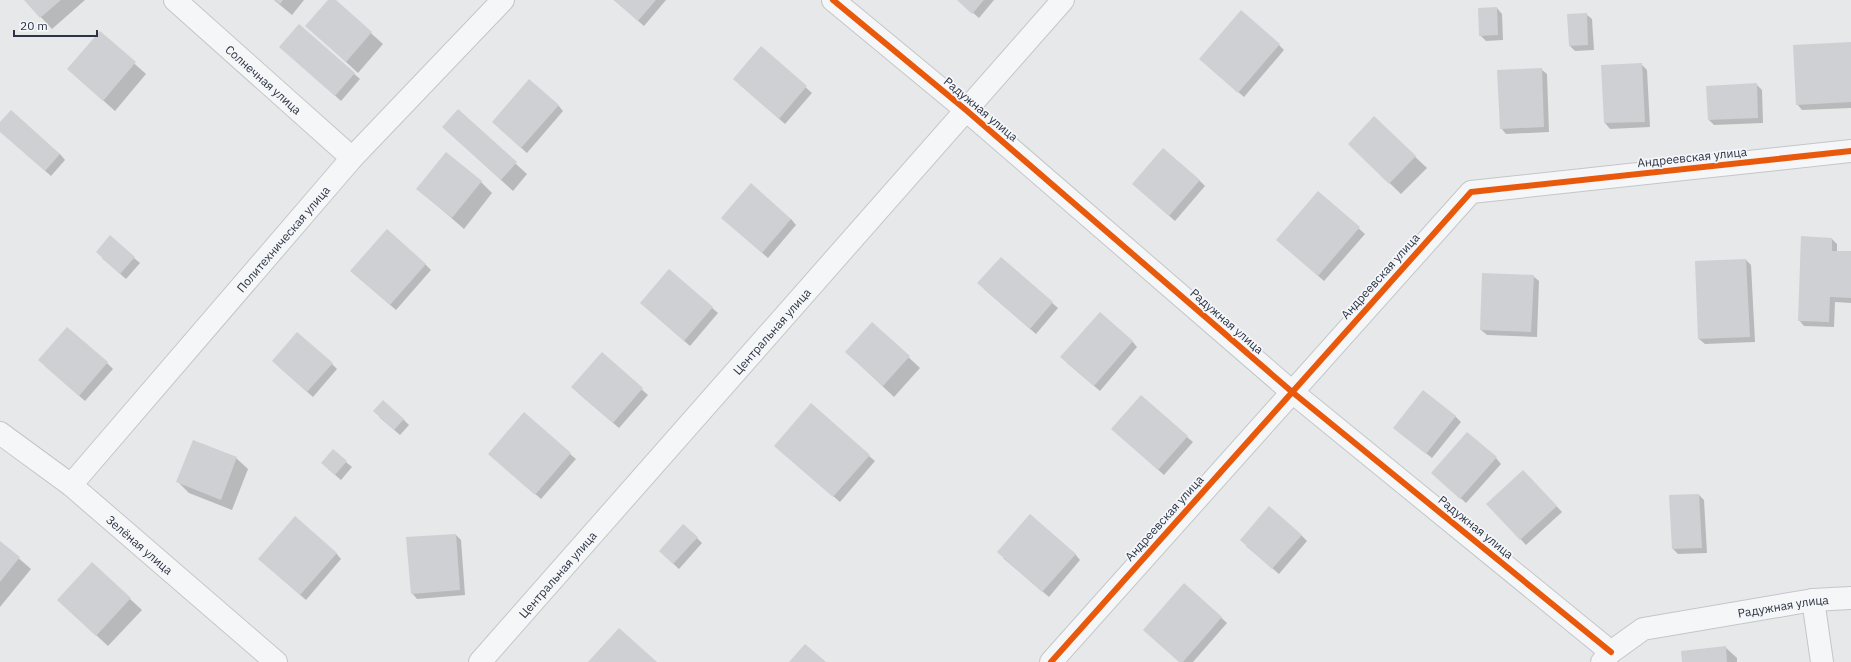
<svg xmlns="http://www.w3.org/2000/svg" width="1851" height="662" font-family="'IBM Plex Sans',sans-serif">
<rect width="100%" height="100%" fill="#e6e8ea"/>
<!-- shadow -->
<g fill="#0003">
<polygon points="25,0 85,0 52,29"/>
<polygon points="274,0 304,0 292,15"/>
<polygon points="330,0 334,0 383,44 358,73 307,26"/>
<polygon points="614,0 666,0 644,26"/>
<polygon points="958,0 994,0 979,18"/>
<polygon points="1497,8 1502,14 1503,40 1486,41 1480,35"/>
<polygon points="1586,14 1592,19 1594,50 1575,51 1570,46"/>
<polygon points="299,26 360,79 341,101 280,47"/>
<polygon points="100,33 146,74 115,111 68,69"/>
<polygon points="1851,43 1851,108 1802,110 1797,104"/>
<polygon points="1279,45 1284,50 1244,97 1206,64"/>
<polygon points="761,48 812,93 785,124 739,84"/>
<polygon points="1641,64 1647,70 1650,127 1610,129 1605,123 1602,66"/>
<polygon points="1541,69 1547,74 1549,132 1506,134 1501,128"/>
<polygon points="1756,84 1762,90 1763,123 1714,125 1709,120"/>
<polygon points="558,105 563,111 527,153 499,128"/>
<polygon points="458,111 527,174 513,191 443,127"/>
<polygon points="1374,118 1427,168 1401,194 1349,144"/>
<polygon points="0,124 60,154 65,160 51,176 0,131"/>
<polygon points="1199,180 1205,186 1175,221 1139,189"/>
<polygon points="481,182 492,193 464,229 418,189"/>
<polygon points="1318,192 1365,234 1324,281 1283,245"/>
<polygon points="791,219 796,225 768,258 728,223"/>
<polygon points="1832,239 1837,244 1837,252 1851,252 1851,303 1835,302 1834,327 1804,326 1799,320"/>
<polygon points="102,258 134,258 140,263 126,279"/>
<polygon points="1001,258 1058,308 1036,334 984,289"/>
<polygon points="1746,260 1751,265 1755,342 1705,344 1699,339"/>
<polygon points="425,264 431,270 396,310 357,276"/>
<polygon points="669,270 718,313 690,346 641,303"/>
<polygon points="1533,276 1539,281 1537,337 1487,335 1481,330"/>
<polygon points="872,323 920,368 894,397 858,363"/>
<polygon points="1132,341 1137,347 1100,391 1067,363"/>
<polygon points="602,354 648,395 619,428 578,393"/>
<polygon points="107,363 113,369 85,401 45,366"/>
<polygon points="332,364 337,369 313,397 278,366"/>
<polygon points="1455,416 1461,422 1432,458 1400,433"/>
<polygon points="379,417 403,419 409,425 400,435"/>
<polygon points="1118,434 1187,437 1193,442 1164,475"/>
<polygon points="781,451 869,456 875,461 840,502"/>
<polygon points="570,454 576,459 541,499 495,459"/>
<polygon points="236,458 248,469 232,510 189,493 178,482"/>
<polygon points="1496,458 1501,464 1466,503 1438,478"/>
<polygon points="346,462 352,467 341,480 328,469"/>
<polygon points="1529,477 1562,512 1526,545 1488,504"/>
<polygon points="1699,495 1704,500 1707,553 1678,554 1673,549"/>
<polygon points="684,525 702,543 679,569 665,556"/>
<polygon points="456,535 461,540 465,595 417,599 412,593"/>
<polygon points="1301,535 1307,541 1279,574 1246,546"/>
<polygon points="0,542 31,569 0,607"/>
<polygon points="336,553 341,559 306,600 265,564"/>
<polygon points="1075,554 1080,560 1049,597 1003,558"/>
<polygon points="92,564 142,610 108,646 70,611"/>
<polygon points="1184,584 1227,623 1193,662 1180,662"/>
<polygon points="1725,647 1737,658 1737,662 1683,662"/>
</g>
<!-- building -->
<g fill="#ced0d3">
<polygon points="24,0 61,0 40,18"/>
<polygon points="275,0 283,0 280,4"/>
<polygon points="328,0 336,0 372,32 346,62 305,26"/>
<polygon points="614,0 656,0 638,21"/>
<polygon points="957,0 984,0 972,14"/>
<polygon points="1497,7 1498,35 1479,36 1478,8"/>
<polygon points="1241,10 1280,44 1238,93 1199,59"/>
<polygon points="1587,13 1588,45 1569,46 1567,14"/>
<polygon points="299,24 355,73 335,96 279,47"/>
<polygon points="100,31 136,62 103,101 67,69"/>
<polygon points="1851,42 1851,102 1796,105 1793,45"/>
<polygon points="761,46 807,86 779,119 733,79"/>
<polygon points="1642,63 1645,122 1604,123 1601,65"/>
<polygon points="1542,68 1544,127 1500,129 1497,70"/>
<polygon points="529,79 559,105 521,148 492,122"/>
<polygon points="1757,83 1758,118 1708,120 1706,86"/>
<polygon points="458,109 517,162 501,180 442,127"/>
<polygon points="11,110 60,154 45,171 0,132 0,122"/>
<polygon points="1374,116 1416,156 1389,184 1348,144"/>
<polygon points="1163,148 1200,180 1169,216 1132,184"/>
<polygon points="446,152 482,181 452,218 416,189"/>
<polygon points="751,183 791,219 762,253 721,218"/>
<polygon points="1318,191 1360,227 1318,276 1276,240"/>
<polygon points="387,229 426,264 390,305 350,271"/>
<polygon points="110,235 135,257 120,274 96,252"/>
<polygon points="1801,236 1832,238 1832,251 1851,251 1851,298 1830,297 1829,322 1798,321"/>
<polygon points="1001,257 1053,302 1030,329 977,283"/>
<polygon points="1746,259 1750,337 1698,339 1695,261"/>
<polygon points="669,269 713,307 684,341 640,303"/>
<polygon points="1482,273 1534,275 1531,332 1480,330"/>
<polygon points="1100,312 1133,341 1094,386 1060,357"/>
<polygon points="872,322 910,356 883,386 845,352"/>
<polygon points="67,327 108,362 79,396 38,360"/>
<polygon points="297,332 333,363 307,392 272,361"/>
<polygon points="602,352 643,388 613,423 571,387"/>
<polygon points="1423,390 1456,416 1426,454 1393,428"/>
<polygon points="1141,395 1188,436 1158,470 1111,429"/>
<polygon points="383,400 404,419 394,430 373,411"/>
<polygon points="811,403 870,455 833,497 774,446"/>
<polygon points="524,412 571,453 535,495 488,454"/>
<polygon points="1467,432 1497,457 1460,499 1431,473"/>
<polygon points="193,440 237,457 221,500 176,482"/>
<polygon points="333,449 347,461 335,475 321,463"/>
<polygon points="1523,470 1557,506 1520,540 1486,504"/>
<polygon points="1699,494 1702,548 1672,549 1669,495"/>
<polygon points="1269,506 1302,535 1272,569 1240,540"/>
<polygon points="1030,514 1076,554 1042,592 997,552"/>
<polygon points="295,516 337,553 300,595 258,559"/>
<polygon points="683,524 698,537 673,564 659,551"/>
<polygon points="456,534 460,590 411,594 406,537"/>
<polygon points="0,541 20,557 0,582"/>
<polygon points="92,562 131,598 96,636 57,600"/>
<polygon points="1184,583 1222,617 1183,662 1179,662 1143,630"/>
<polygon points="619,628 657,662 588,662"/>
<polygon points="805,644 826,662 789,662"/>
<polygon points="1726,646 1727,662 1682,662 1681,651"/>
</g>
<g fill="none" stroke-linecap="round" stroke-linejoin="round">
<!-- minor casing -->
<g stroke="#c4c6c8" stroke-width="24">
<g id="minor">
<path id="s1" d="M175,0l177,158"/>
<polyline points="833,0 966,110 1291,391 1611,652"/>
<path id="s2" d="M0,433l71,52 205,177"/>
<path id="s3" d="M71,485l281,-327 151,-158"/>
<polyline points="1813,600 1822,662"/>
<path id="s4" d="M480,662l583,-662"/>
<polyline points="1051,662 1471,192 1851,151"/>
<path id="s5" d="M1602,662l9,-10 32,-23 170,-29 38,-2"/>
</g>
</g>
<!-- minor -->
<use href="#minor" stroke="#f5f6f7" stroke-width="22"/>
<!-- cycleway casing -->
<g stroke="#f4f6f9" stroke-width="8">
<g id="cycleway">
<polyline points="833,0 966,110 1291,391 1611,652"/>
<polyline points="1051,662 1471,192 1851,151"/>
</g>
</g>
<!-- cycleway -->
<use href="#cycleway" stroke="#e8590c" stroke-width="6"/>
</g>
<g text-anchor="middle" dominant-baseline="central" stroke-width="3.5" stroke-linejoin="round" paint-order="stroke">
<!-- street labels -->
<g font-size="12" fill="#2b3445" stroke="#f4f6f9">
<text stroke="none"><textPath href="#s1" startOffset="119">Солнечная улица</textPath></text>
<text transform="translate(981 109) rotate(40)">Радужная улица</text>
<text transform="translate(1692 157) rotate(-6)">Андреевская улица</text>
<text stroke="none"><textPath href="#s3" startOffset="325">Политехническая улица</textPath></text>
<text transform="translate(1380 276) rotate(-48)">Андреевская улица</text>
<text transform="translate(1227 321) rotate(41)">Радужная улица</text>
<text stroke="none"><textPath href="#s4" startOffset="441">Центральная улица</textPath></text>
<text transform="translate(1164 518) rotate(-48)">Андреевская улица</text>
<text transform="translate(1476 527) rotate(39)">Радужная улица</text>
<text stroke="none"><textPath href="#s2" startOffset="179">Зелёная улица</textPath></text>
<text stroke="none"><textPath href="#s4" startOffset="117">Центральная улица</textPath></text>
<text stroke="none"><textPath href="#s5" startOffset="195">Радужная улица</textPath></text>
</g>
</g>
<!-- scale -->
<path d="M14 30v6h83v-6" fill="none" stroke="#2b3445" stroke-width="2"/>
<text x="20" y="30" font-size="12" fill="#2b3445" stroke="#f4f6f9" stroke-width="3" paint-order="stroke">20 m</text>
</svg>
